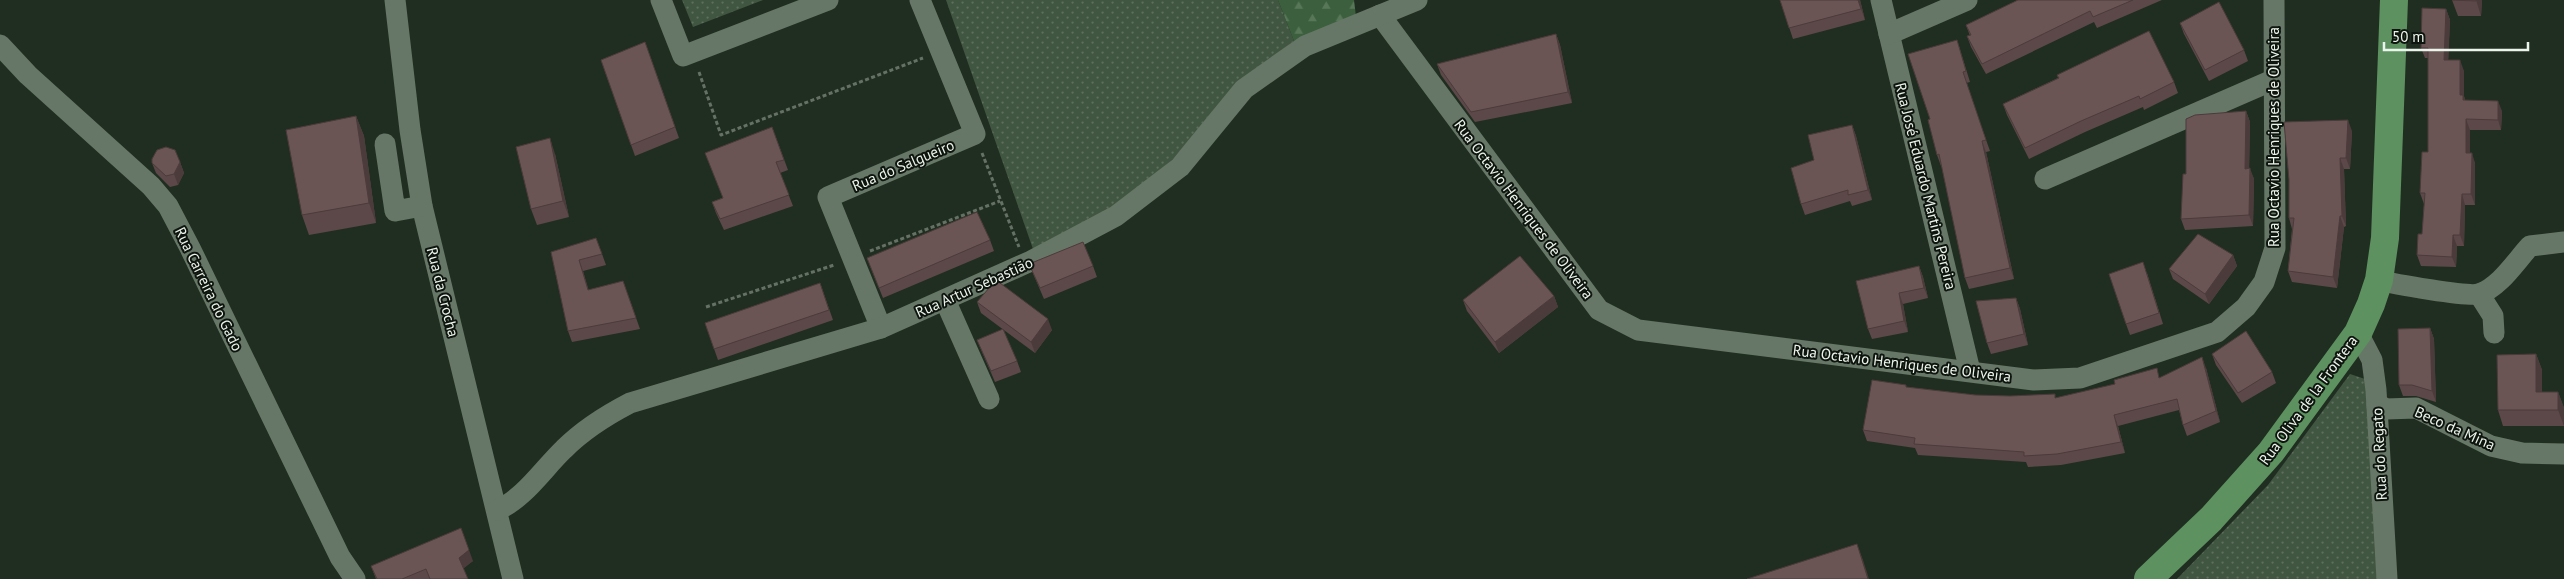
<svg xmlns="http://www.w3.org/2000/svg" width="2564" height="579" font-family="'PT Sans',sans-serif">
<defs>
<pattern id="grass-dots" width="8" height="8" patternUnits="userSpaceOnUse" patternTransform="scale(1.25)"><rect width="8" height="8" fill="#415641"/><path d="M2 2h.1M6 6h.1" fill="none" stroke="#5d6f5d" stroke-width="1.8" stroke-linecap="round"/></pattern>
<pattern id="forest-firs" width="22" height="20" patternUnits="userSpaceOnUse" patternTransform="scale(1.25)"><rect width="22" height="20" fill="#3c603d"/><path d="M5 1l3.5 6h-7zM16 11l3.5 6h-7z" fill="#587759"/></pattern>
</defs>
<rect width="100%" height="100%" fill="#202e21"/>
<!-- grass -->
<g fill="url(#grass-dots)">
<polygon points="682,0 763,0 693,27"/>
<polygon points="946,0 1278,0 1294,41 1238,84 1172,160 1111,210 1033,249"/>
<polygon points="2350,374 2368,380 2382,579 2177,579 2268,485"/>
</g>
<!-- forest -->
<polygon fill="url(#forest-firs)" points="1278,0 1354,0 1356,17 1294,41"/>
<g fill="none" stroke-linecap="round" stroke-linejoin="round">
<!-- path -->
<g stroke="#657165" stroke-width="3" stroke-dasharray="4 2.5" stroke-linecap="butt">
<polyline points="699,72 721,135 923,58"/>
<polyline points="982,153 1019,247"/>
<polyline points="870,251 1000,201"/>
<polyline points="706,307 834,265"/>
</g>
<!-- minor -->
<g stroke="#677767" stroke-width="21">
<polyline points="395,0 410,130 422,206 513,579"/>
<polyline points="661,0 683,56 828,0"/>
<polyline points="1881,0 1970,371"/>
<polyline points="1380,15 1599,310 1638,330 2034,380 2080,378 2217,332 2246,307 2264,282 2275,248 2274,0"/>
<polyline points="1889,34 1967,0"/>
<polyline points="0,45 28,75 151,186 168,206 190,248 340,557 355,579"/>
<polyline points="385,144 395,211 422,206"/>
<polyline points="2045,179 2273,80"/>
<path d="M2379,280c14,4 89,17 100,14 21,-7 37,-33 51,-48l34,-4"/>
<polyline points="2479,294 2493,316 2494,333"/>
<polyline points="945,300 989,399"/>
<polyline points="881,328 828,197 975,134 920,0"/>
<polyline points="2358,333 2372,360 2376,390 2387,579"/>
<polyline points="2377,404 2386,409 2416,408 2491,446 2522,453 2564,454"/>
<path d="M497,510c27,-11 46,-41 67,-61 20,-20 41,-33 66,-46l251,-75 150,-67 85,-45 64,-49 64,-78 61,-43 112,-46"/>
</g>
<!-- major -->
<polyline stroke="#5d9160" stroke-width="28" points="2148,579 2211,519 2271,452 2358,333 2371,304 2379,280 2385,238 2394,0"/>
</g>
<!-- wall -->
<g fill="#5c4848">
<polygon points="1780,0 1860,0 1865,20 1793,39"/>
<polygon points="2018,0 2162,0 2097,28 2094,22 1986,74 1971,47 1967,36 1970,36 1966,25"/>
<polygon points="2452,0 2482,0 2481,16 2458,16"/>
<polygon points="2446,9 2450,20 2448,60 2464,71 2464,96 2465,100 2502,111 2501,130 2470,130 2470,153 2475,163 2475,205 2465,205 2464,246 2457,246 2456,267 2421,266 2417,255 2422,234 2424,204 2420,193 2428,152 2428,58 2425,58 2421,48"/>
<polygon points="2180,23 2244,50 2248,61 2209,81 2184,34"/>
<polygon points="1556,34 1560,45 1572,103 1475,122 1441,75 1437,64"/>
<polygon points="1957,40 1970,82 1966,83 1990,151 1986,152 2014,279 1969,289 1965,278 1942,166 1941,166 1937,155"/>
<polygon points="645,42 679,138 635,156 601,60"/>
<polygon points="2057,75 2174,82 2178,93 2144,110 2143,107 2085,132 2029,159 2007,115 2003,104 2058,78"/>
<polygon points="2246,111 2250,122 2249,168 2254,179 2253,226 2185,230 2181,219 2186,174"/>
<polygon points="356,116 364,136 376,223 309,235 302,215"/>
<polygon points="1852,125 1856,136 1872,200 1852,206 1850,201 1805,215 1801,204 1814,160"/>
<polygon points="772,127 788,170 780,173 793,206 724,230 716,213 712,202 722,198"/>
<polygon points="2352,131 2350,169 2344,169 2346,226 2344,227 2337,288 2292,282 2288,271 2292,229 2289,218"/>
<polygon points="555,154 569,217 537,225 531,209"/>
<polygon points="180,162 184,173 178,185 170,187 156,173 152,163"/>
<polygon points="990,240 994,251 883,298 867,258"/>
<polygon points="551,252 602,254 606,265 583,271 588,290 623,281 640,329 572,342 568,331"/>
<polygon points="2233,255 2237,266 2209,304 2173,279 2169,269"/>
<polygon points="1029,264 1093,266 1097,277 1044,299"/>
<polygon points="1919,266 1923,277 1928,298 1903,304 1908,332 1872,339 1868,329"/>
<polygon points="2147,273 2163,324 2130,335 2126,324"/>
<polygon points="820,283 833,320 718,360 705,323"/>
<polygon points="1554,296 1558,307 1499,353 1467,311 1463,300"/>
<polygon points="2016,298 2020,309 2028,345 1991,354 1987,343"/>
<polygon points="977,302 1052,330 1035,353 981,313"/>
<polygon points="2430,328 2434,339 2436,402 2416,396 2403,396 2399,385"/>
<polygon points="977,340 1017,361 1021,372 995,382"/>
<polygon points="2212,354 2272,372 2276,383 2242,403 2216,365"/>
<polygon points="2536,354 2542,370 2542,392 2558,392 2564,408 2564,426 2503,426 2498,410"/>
<polygon points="2206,368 2220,422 2187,436 2183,425 2179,410 2118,426 2125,453 2061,465 2028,467 2026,462 1918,455 1915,448 1867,441 1863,430 1907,387 1975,395 2056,398"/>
<polygon points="473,561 463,568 468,579 376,579 371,566"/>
</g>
<!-- shaded-wall -->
<g fill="#4b3b3b">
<polygon points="1858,0 1860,0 1865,20 1861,9"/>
<polygon points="2476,0 2482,0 2481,16"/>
<polygon points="2446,9 2450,20 2448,71 2444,60"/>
<polygon points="1556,34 1560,45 1572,103 1568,92"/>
<polygon points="2460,60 2464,71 2464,96 2467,106 2460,95"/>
<polygon points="2498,101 2502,111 2501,130 2498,120"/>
<polygon points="2246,111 2250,122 2249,179 2245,169"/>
<polygon points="356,116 364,136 376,223 369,203"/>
<polygon points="2466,119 2470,130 2470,163 2466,153"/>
<polygon points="2348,120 2352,131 2350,169 2346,158"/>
<polygon points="1852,125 1856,136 1872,200 1868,190"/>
<polygon points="550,138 555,154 569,217 563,201"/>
<polygon points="1982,141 1986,152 2014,279 2010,268"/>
<polygon points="2472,153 2475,163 2475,205 2471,194"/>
<polygon points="2340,158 2344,169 2346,226 2342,216"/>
<polygon points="180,162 184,173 178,185 174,174"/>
<polygon points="2250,168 2254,179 2253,226 2249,215"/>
<polygon points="2462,194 2465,205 2464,246 2460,235"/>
<polygon points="2340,216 2344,227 2337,288 2333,277"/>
<polygon points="2453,235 2457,246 2456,267 2452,257"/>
<polygon points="2233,255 2237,266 2209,304 2205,294"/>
<polygon points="579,260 583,271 592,301 588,290"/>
<polygon points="1919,266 1923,277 1928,298 1924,288"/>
<polygon points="1899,293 1903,304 1908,332 1904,321"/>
<polygon points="1554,296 1558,307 1499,353 1495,342"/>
<polygon points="2016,298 2020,309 2028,345 2024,334"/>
<polygon points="1048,319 1052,330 1035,353 1031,342"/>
<polygon points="2430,328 2434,339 2436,402 2432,391"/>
<polygon points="2536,354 2542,370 2542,408 2536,392"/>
<polygon points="2202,357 2206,368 2220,422 2216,411"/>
<polygon points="2558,392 2564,408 2564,426 2558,410"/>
<polygon points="2114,415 2118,426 2125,453 2121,442"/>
<polygon points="1857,544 1863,560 1869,579 1868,579"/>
<polygon points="469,550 473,561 463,569 459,558"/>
</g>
<!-- building -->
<g fill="#6b5454" stroke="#4b3b3b">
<polygon points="1780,0 1858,0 1861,9 1789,28"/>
<polygon points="2018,0 2133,0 2093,17 2090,11 1982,64 1967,36 1971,35 1966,25"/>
<polygon points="2452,0 2476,0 2476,1"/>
<polygon points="2219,2 2244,50 2205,70 2180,23"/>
<polygon points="2422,8 2446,9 2444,60 2460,60 2460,95 2463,95 2463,100 2498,101 2498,120 2466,119 2466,153 2472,153 2471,194 2462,194 2460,235 2453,235 2452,257 2417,255 2418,234 2422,234 2425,193 2420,193 2422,152 2428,152 2428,48 2421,48"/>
<polygon points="2149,31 2174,82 2140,99 2139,96 2081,121 2025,148 2003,104 2059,78 2057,75"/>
<polygon points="1556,34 1568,92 1471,112 1437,64"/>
<polygon points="1957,40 1966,71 1963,72 1986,140 1982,141 2010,268 1965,278 1939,154 1937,155 1928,120 1930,119 1908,54"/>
<polygon points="645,42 675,127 631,145 601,60"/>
<polygon points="2246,111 2245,169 2250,168 2249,215 2181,219 2183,174 2186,174 2186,119 2195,115"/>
<polygon points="356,116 369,203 302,215 286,130"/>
<polygon points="2348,120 2346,158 2340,158 2342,216 2340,216 2333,277 2288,271 2294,218 2289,218 2289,180 2284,122"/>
<polygon points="1852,125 1868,190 1848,195 1848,190 1801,204 1791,168 1814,160 1808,135"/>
<polygon points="772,127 784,160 776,162 789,195 720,219 712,202 723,198 705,153"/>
<polygon points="550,138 563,201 531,209 516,147"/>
<polygon points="166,147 175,150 180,162 174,174 166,176 152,163 152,159 157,150"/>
<polygon points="977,212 990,240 879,288 867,258"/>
<polygon points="2198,234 2233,255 2205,294 2169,269"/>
<polygon points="596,238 602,254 579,260 588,290 623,281 636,318 568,331 551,252"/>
<polygon points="1083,242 1093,266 1040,288 1029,264"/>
<polygon points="1520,256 1554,296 1495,342 1463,300"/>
<polygon points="2143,262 2159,313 2126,324 2109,274"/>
<polygon points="1919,266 1924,288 1899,293 1904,321 1868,329 1856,281"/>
<polygon points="996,280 1048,319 1031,342 977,302"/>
<polygon points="820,283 829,310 714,349 705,323"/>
<polygon points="2016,298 2024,334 1987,343 1976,301"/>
<polygon points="2430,328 2432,391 2412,385 2399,385 2398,329"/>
<polygon points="1003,329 1017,361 991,371 977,340"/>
<polygon points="2246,331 2272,372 2238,393 2212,354"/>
<polygon points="2536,354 2536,392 2558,392 2558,410 2498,410 2497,355"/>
<polygon points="2202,357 2216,411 2183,425 2177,399 2114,415 2121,442 2057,454 2024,456 2024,452 1914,444 1915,438 1863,430 1872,380 1906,385 1906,387 1975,395 2010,396 2055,394 2055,398 2115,384 2114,380 2157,368 2159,378"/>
<polygon points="461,528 469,550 459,558 468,579 430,579 426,569 402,579 377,579 371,566"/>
<polygon points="1857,544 1868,579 1747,579"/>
</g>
<g text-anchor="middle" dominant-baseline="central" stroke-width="4" stroke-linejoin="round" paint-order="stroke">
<!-- street labels -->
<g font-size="15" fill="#ecf5ec" stroke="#0e150e">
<text transform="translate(2273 137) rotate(-90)">Rua Octavio Henriques de Oliveira</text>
<text transform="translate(903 165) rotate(-23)">Rua do Salgueiro</text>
<text transform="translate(1926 186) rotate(76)">Rua José Eduardo Martins Pereira</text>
<text transform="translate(1524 209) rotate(53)">Rua Octavio Henriques de Oliveira</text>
<text transform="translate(974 287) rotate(-24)">Rua Artur Sebastião</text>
<text transform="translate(209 289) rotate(64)">Rua Carreira do Gado</text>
<text transform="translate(443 292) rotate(76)">Rua da Crocha</text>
<text transform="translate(1902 363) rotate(7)">Rua Octavio Henriques de Oliveira</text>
<text transform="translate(2308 400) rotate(-54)">Rua Oliva de la Frontera</text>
<text transform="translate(2455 428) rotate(24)">Beco da Mina</text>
<text transform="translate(2379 454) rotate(-93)">Rua do Regato</text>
</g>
</g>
<!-- scale -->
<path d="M2384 42v8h144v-8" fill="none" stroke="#ecf5ec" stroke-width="2.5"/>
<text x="2392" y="42" font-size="15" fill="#ecf5ec" stroke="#0e150e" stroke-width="4" paint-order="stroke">50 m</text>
</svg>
